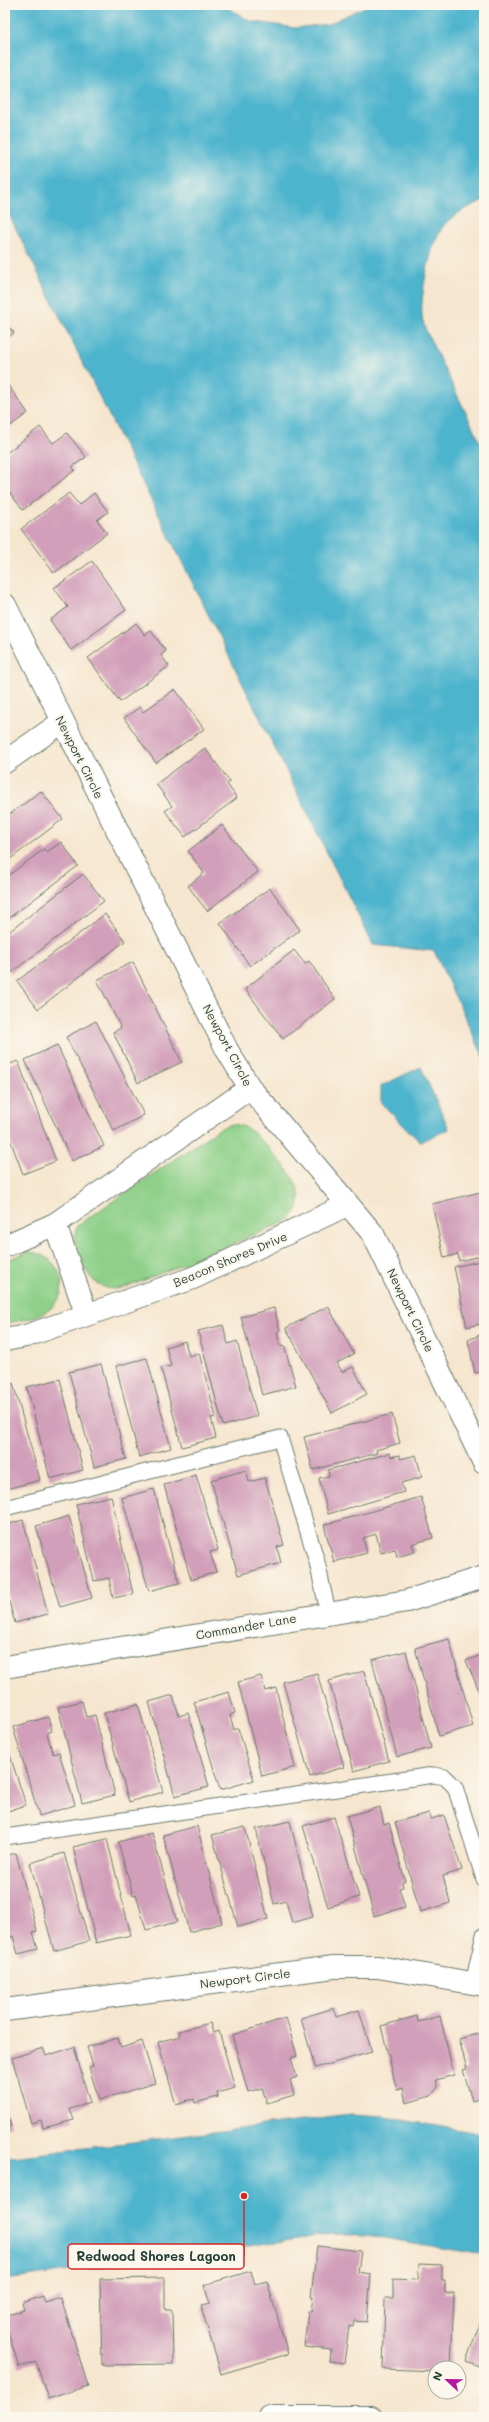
<svg xmlns="http://www.w3.org/2000/svg" width="489" height="2422" font-family="Mali,sans-serif">
<rect width="100%" height="100%" fill="#fbf7ec"/>
<filter id="ink" filterUnits="userSpaceOnUse"><feTurbulence type="fractalNoise" baseFrequency=".025" numOctaves="2"/><feDisplacementMap in="SourceGraphic" scale="8" xChannelSelector="R" yChannelSelector="G"/><feConvolveMatrix kernelMatrix="1 2 1 2 8 2 1 2 1" color-interpolation-filters="sRGB"/></filter>
<filter id="wash" filterUnits="userSpaceOnUse"><feTurbulence type="fractalNoise" baseFrequency=".012" numOctaves="4" result="noise"/><feDisplacementMap in="SourceGraphic" scale="16" xChannelSelector="R" yChannelSelector="G"/><feGaussianBlur stdDeviation="0.9" result="paint"/><feColorMatrix in="noise" values="0 0 0 0 0 0 0 0 0 0 0 0 0 0 0 0 0 1.4 0 .05"/><feComposite in="paint" operator="in"/></filter>
<g filter="url(#wash)">
<rect width="100%" height="100%" fill="#f6e6cf"/>
<!-- green -->
<g fill="#8ed089" stroke="#56865e">
<path d="M232,1124l13,3 9,6c20,22 72,65 29,90 -43,17 -84,36 -127,52 -12,5 -28,13 -41,14 -16,0 -26,-11 -32,-24 -7,-13 -12,-26 -5,-40l141,-96z"/>
<path d="M27,1252c29,-1 48,36 24,56 -11,10 -32,12 -46,16v-63z"/>
</g>
<!-- water -->
<g fill="#4eb4cd" stroke="#367880">
<path d="M5,5h218l27,16 45,7 34,-4 39,-19h116v195c-13,6 -29,13 -39,24 -14,15 -25,71 -23,91 0,6 3,12 5,18l57,117v608l-50,-107 -61,-6 -368,-738z"/>
<polygon points="421,1067 449,1129 420,1142 381,1103 381,1086"/>
<polygon points="350,2115 385,2117 484,2134 484,2255 367,2235 333,2234 5,2280 5,2158"/>
</g>
<g id="blocks">
<!-- building -->
<g fill="#d19fb9">
<polygon points="5,313 9,319 5,322 14,333 5,340"/>
<polygon points="5,381 28,413 5,430"/>
<polygon points="40,427 53,443 67,433 86,457 72,467 75,470 23,510 5,487 5,454"/>
<polygon points="69,493 79,505 94,493 108,512 97,520 107,533 54,573 21,529"/>
<polygon points="92,561 126,610 71,650 50,620 68,607 54,588"/>
<polygon points="136,623 145,635 151,631 166,651 161,655 169,666 120,702 88,658"/>
<polygon points="175,689 204,729 156,763 124,718 140,707 143,712"/>
<polygon points="205,748 230,782 227,784 237,798 185,837 165,811 172,806 156,784"/>
<polygon points="41,791 63,819 5,863 5,818"/>
<polygon points="222,825 258,872 207,911 188,886 204,873 188,851"/>
<polygon points="61,842 78,866 5,921 5,878 44,849 47,852"/>
<polygon points="83,874 104,901 11,973 5,966 5,935"/>
<polygon points="270,888 300,930 250,966 220,923"/>
<polygon points="105,914 125,941 38,1009 17,981"/>
<polygon points="294,950 305,964 309,961 335,999 283,1039 245,989"/>
<polygon points="133,962 182,1062 138,1083 113,1032 121,1028 97,980"/>
<polygon points="96,1021 144,1115 114,1131 66,1037"/>
<polygon points="57,1045 104,1146 72,1161 25,1060"/>
<polygon points="18,1061 56,1161 23,1174 5,1126 5,1066"/>
<polygon points="484,1191 484,1255 459,1261 458,1254 444,1258 432,1204"/>
<polygon points="484,1260 484,1323 467,1327 454,1267"/>
<polygon points="328,1306 354,1354 337,1363 342,1372 353,1367 367,1394 332,1413 286,1328"/>
<polygon points="274,1308 280,1331 277,1332 280,1346 284,1345 296,1386 262,1395 241,1317"/>
<polygon points="223,1325 228,1344 237,1341 257,1416 223,1426 198,1331"/>
<polygon points="484,1333 484,1371 475,1373 468,1340"/>
<polygon points="185,1341 189,1356 199,1353 216,1417 211,1418 216,1438 182,1447 161,1368 171,1366 166,1347"/>
<polygon points="147,1358 171,1448 139,1457 116,1366"/>
<polygon points="101,1364 126,1459 94,1467 69,1372"/>
<polygon points="60,1379 83,1470 50,1479 27,1387"/>
<polygon points="13,1383 40,1480 6,1489 5,1386"/>
<polygon points="392,1414 400,1443 376,1450 377,1453 313,1470 304,1437"/>
<polygon points="390,1453 391,1457 400,1455 400,1459 416,1455 422,1477 401,1483 404,1492 328,1514 319,1478 329,1476 328,1470"/>
<polygon points="246,1470 249,1482 265,1478 284,1545 277,1547 281,1563 238,1575 211,1480"/>
<polygon points="196,1475 218,1550 210,1552 216,1572 191,1580 164,1485"/>
<polygon points="154,1489 179,1583 149,1591 122,1498"/>
<polygon points="111,1496 133,1594 113,1598 109,1578 94,1581 76,1504"/>
<polygon points="421,1497 433,1538 412,1544 415,1552 397,1557 395,1549 381,1553 376,1534 363,1538 367,1553 334,1562 324,1525"/>
<polygon points="69,1516 92,1598 60,1607 36,1526"/>
<polygon points="23,1520 48,1614 15,1623 5,1587 5,1525"/>
<polygon points="449,1639 473,1726 439,1736 415,1648"/>
<polygon points="406,1651 431,1748 397,1757 372,1660"/>
<polygon points="484,1654 484,1702 466,1661"/>
<polygon points="364,1671 389,1761 354,1771 329,1681"/>
<polygon points="317,1673 344,1767 310,1777 283,1682"/>
<polygon points="261,1676 265,1691 276,1688 295,1767 262,1776 238,1682"/>
<polygon points="229,1692 235,1713 230,1715 234,1730 238,1728 254,1780 220,1790 194,1702"/>
<polygon points="173,1695 179,1716 188,1713 209,1787 175,1796 149,1702"/>
<polygon points="82,1701 86,1717 95,1715 115,1795 82,1803 58,1707"/>
<polygon points="138,1704 163,1792 129,1802 104,1713"/>
<polygon points="48,1717 52,1731 47,1733 53,1754 59,1752 75,1805 39,1816 13,1727"/>
<polygon points="5,1740 26,1805 5,1812"/>
<polygon points="380,1807 384,1824 389,1823 405,1881 402,1882 403,1887 399,1888 405,1907 374,1916 347,1816"/>
<polygon points="429,1813 431,1819 444,1815 462,1870 443,1876 450,1903 420,1912 395,1822"/>
<polygon points="334,1817 359,1897 328,1907 303,1826"/>
<polygon points="290,1821 313,1917 292,1923 286,1901 274,1904 256,1829"/>
<polygon points="197,1826 222,1923 189,1932 163,1835"/>
<polygon points="245,1827 268,1919 238,1927 212,1835"/>
<polygon points="152,1833 177,1922 146,1930 136,1894 133,1895 118,1842"/>
<polygon points="107,1839 131,1935 96,1943 73,1847"/>
<polygon points="16,1853 37,1931 33,1932 38,1949 18,1954 13,1936 5,1938 5,1856"/>
<polygon points="64,1853 89,1941 54,1951 30,1863"/>
<polygon points="334,2008 336,2017 359,2010 372,2052 315,2068 301,2018"/>
<polygon points="417,2016 418,2022 440,2016 454,2075 436,2080 438,2087 431,2096 406,2103 403,2088 397,2090 381,2026"/>
<polygon points="286,2018 297,2056 291,2058 297,2077 290,2080 294,2095 267,2103 262,2088 248,2092 232,2035"/>
<polygon points="210,2023 213,2033 219,2031 235,2088 217,2093 218,2097 195,2103 194,2099 176,2105 158,2042 180,2036 179,2031"/>
<polygon points="484,2032 484,2098 472,2101 463,2070 467,2069 459,2039"/>
<polygon points="118,2038 121,2048 142,2041 155,2083 99,2100 89,2067 93,2066 87,2047"/>
<polygon points="74,2047 90,2103 70,2109 74,2120 43,2128 41,2120 31,2123 12,2058 43,2048 46,2056"/>
<polygon points="5,2108 11,2126 5,2128"/>
<polygon points="317,2246 361,2251 358,2272 371,2274 367,2322 354,2321 353,2327 349,2326 344,2363 330,2361 331,2350 304,2347 308,2311 311,2312 313,2297 311,2297"/>
<polygon points="419,2264 442,2265 442,2280 445,2280 445,2293 454,2293 451,2368 435,2368 435,2371 383,2369 385,2298 393,2298 393,2279 418,2280"/>
<polygon points="251,2271 255,2284 267,2281 288,2354 221,2374 201,2306 210,2304 204,2285"/>
<polygon points="165,2278 165,2310 172,2310 173,2364 102,2365 100,2279"/>
<polygon points="43,2296 45,2303 61,2298 88,2386 48,2399 36,2362 19,2367 5,2323 5,2316 24,2310 22,2303"/>
<polygon points="484,2312 484,2368 466,2361"/>
</g>
</g>
</g>
<g filter="url(#ink)">
<use href="#blocks" fill-opacity="0" stroke="#6a786a" stroke-width="1"/>
<g fill="none" stroke-linecap="round" stroke-linejoin="round">
<!-- lane casing -->
<g stroke="#6a786a" stroke-width="17">
<g id="lane">
<polyline points="5,1508 280,1438 317,1562 328,1612"/>
<polyline points="5,1837 434,1775 445,1777 455,1787 484,1879"/>
<polyline points="473,1983 484,1935"/>
</g>
</g>
<!-- street casing -->
<g stroke="#6a786a" stroke-width="24">
<g id="street">
<polyline points="5,605 227,1050 250,1088 373,1234 484,1463"/>
<polyline points="5,762 62,722"/>
<polyline points="55,1224 86,1313"/>
<polyline points="5,1246 55,1224 250,1088"/>
<polyline points="5,1340 26,1336 193,1278 347,1205"/>
<polyline points="5,1667 407,1601 484,1577"/>
<polyline points="5,2010 334,1967 378,1967 484,1985"/>
<polyline points="270,2417 371,2417"/>
</g>
</g>
<!-- lane -->
<use href="#lane" stroke="#fff" stroke-width="15"/>
<!-- street -->
<use href="#street" stroke="#fff" stroke-width="22"/>
</g>
</g>
<g text-anchor="middle" dominant-baseline="central" stroke-width="4" stroke-linejoin="round" paint-order="stroke">
<!-- street labels -->
<g font-size="12" fill="#1f3d34" stroke="#fbf7ec">
<text transform="translate(80 757) rotate(63)">Newport Circle</text>
<text transform="translate(228 1045) rotate(62)">Newport Circle</text>
<text transform="translate(230 1259) rotate(-23)">Beacon Shores Drive</text>
<text transform="translate(411 1310) rotate(64)">Newport Circle</text>
<text transform="translate(246 1626) rotate(-10)">Commander Lane</text>
<text transform="translate(245 1978) rotate(-7)">Newport Circle</text>
</g>
</g>
<!-- callouts -->
<path fill="none" stroke="#d62828" stroke-width="1.5" d="M244 2196L244 2256"/>
<circle fill="#d62828" stroke="#fbf7ec" stroke-width="1.5" cx="244" cy="2196" r="4"/>
<rect fill="#fbf7ec" stroke="#d62828" stroke-width="1.5" x="68" y="2244" width="176" height="25" rx="4"/>
<g font-size="13" text-anchor="middle" font-weight="bold" fill="#1f3d34">
<text x="156" y="2261">Redwood Shores Lagoon</text>
</g>
<!-- margin -->
<rect width="489" height="2422" fill="none" stroke="#fbf7ec" stroke-width="20"/>
<!-- north arrow -->
<g transform="translate(447 2380) rotate(292)"><circle r="19" fill="#fbf7ec" stroke="#a3ada2"/>
<path d="M0-3L7 15L0 10L-7 15Z" fill="#b5179e"/>
<text y="-6" font-size="11" font-weight="bold" text-anchor="middle" fill="#1f3d34">N</text>
</g>
</svg>
